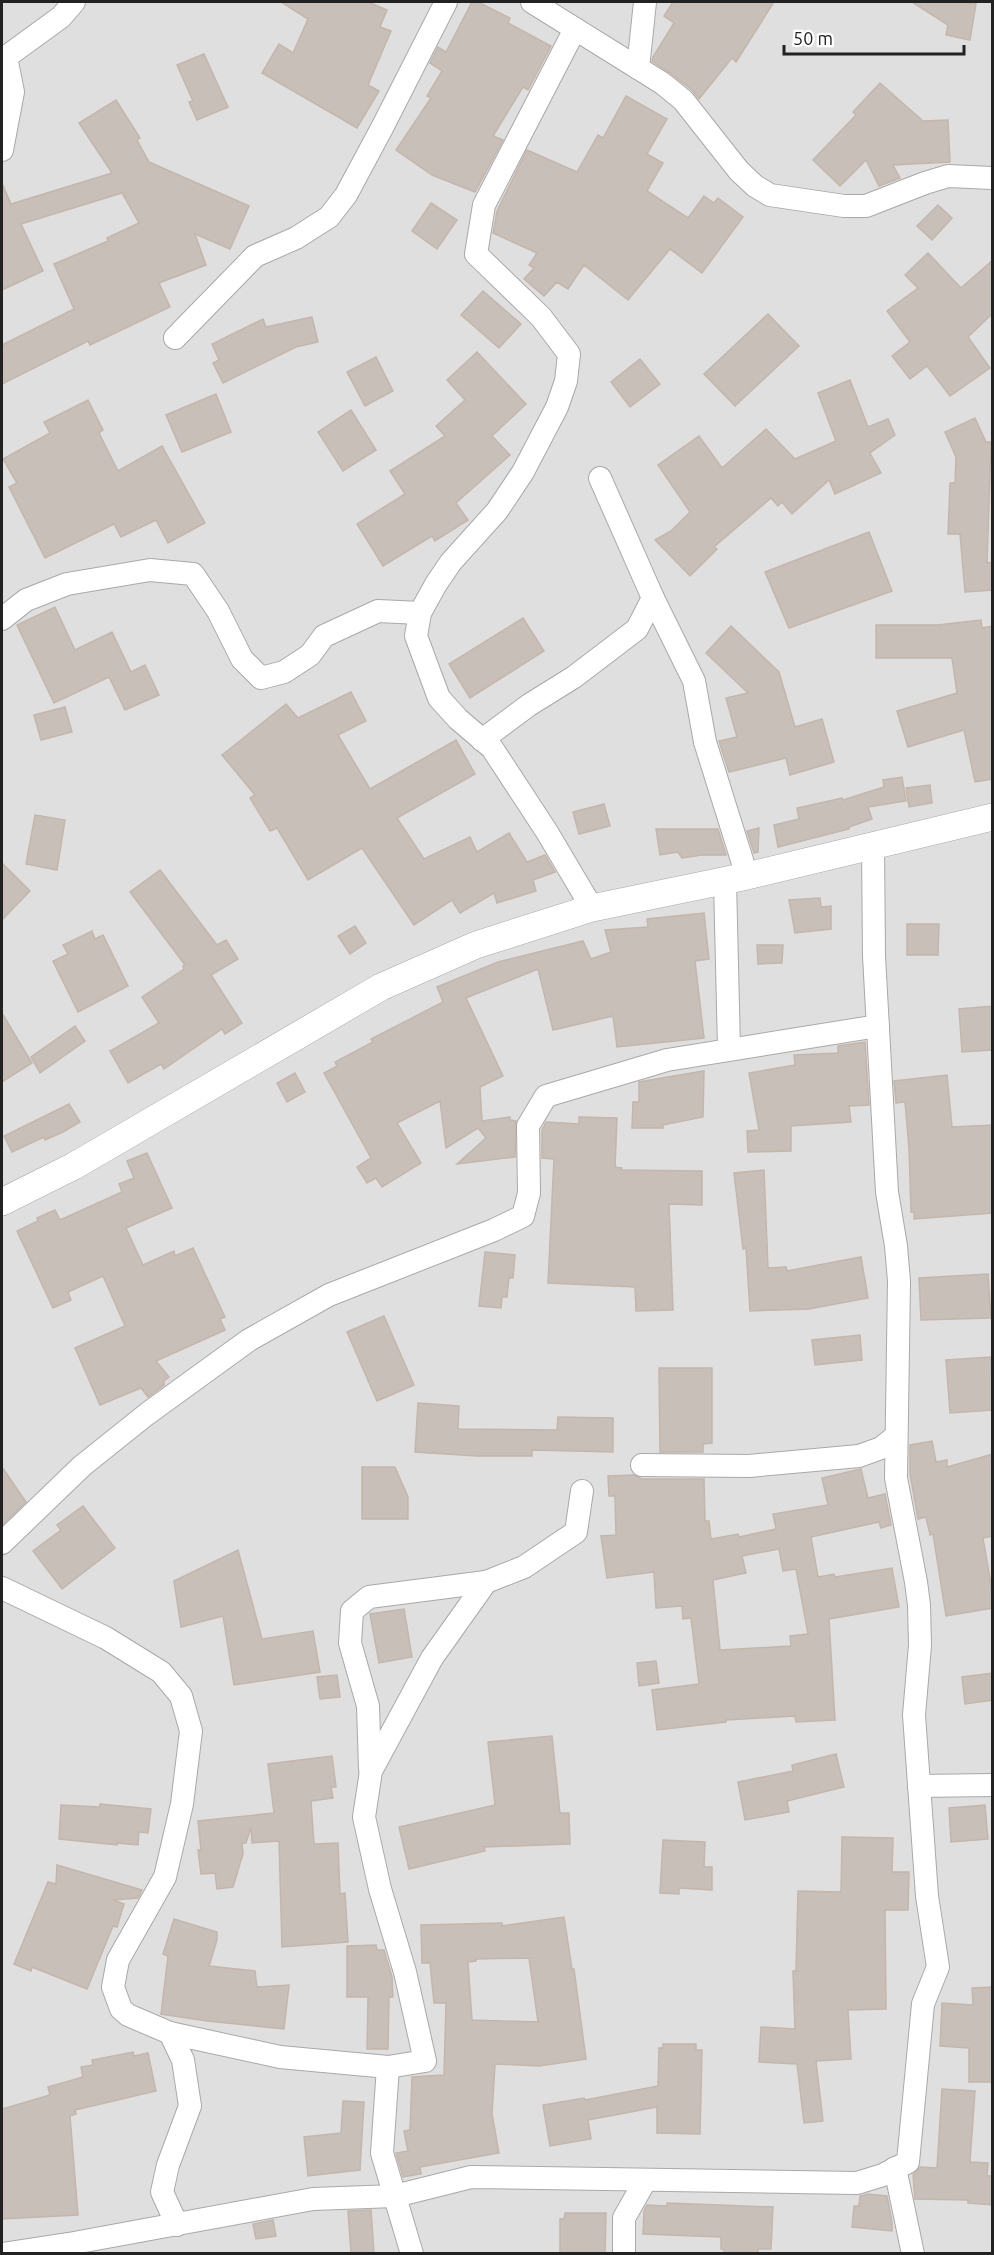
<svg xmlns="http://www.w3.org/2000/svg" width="994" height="2255" font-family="Ubuntu,sans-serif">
<rect width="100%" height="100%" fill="#f2efe9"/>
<!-- residential -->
<rect fill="#e0dfdf" x="2" y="2" width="990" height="2251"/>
<!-- building -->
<g fill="#c7bfb8" stroke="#c4b6ab" stroke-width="1.5" fill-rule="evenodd">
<polygon points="281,2 368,2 387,10 380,27 391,31 368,85 379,91 357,128 262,73 279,44 293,53 308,19"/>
<polygon points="472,2 478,2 510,18 508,23 551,46 528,90 523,87 493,136 503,140 475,192 432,175 396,150 431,98 427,96 442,71 430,63 438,47 446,52"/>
<polygon points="673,2 774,2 736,62 732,58 699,99 692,90 670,73 652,61 653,57 674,23 664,16"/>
<polygon points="912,2 963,2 976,4 970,40 946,35 948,25"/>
<polygon points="204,54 228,107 197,120 189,102 193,101 177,65"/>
<polygon points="880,83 923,121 948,120 950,162 893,165 900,178 879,186 866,160 840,186 813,160 856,115 853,112"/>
<polygon points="626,96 667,119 647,154 663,163 647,191 688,218 704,196 714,203 718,198 743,217 702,273 670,249 628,300 584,265 568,289 557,282 544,296 524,279 534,268 529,265 537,253 493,233 497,211 527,150 577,172 598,135 603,138"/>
<polygon points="116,100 140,138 137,140 149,162 249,206 230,249 195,234 206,265 159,283 170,307 90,345 88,341 2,384 2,345 74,309 54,264 108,241 107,238 139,223 122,193 21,224 43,271 2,290 2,183 11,204 112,173 79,123"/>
<polygon points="431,203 457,220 437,249 412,231"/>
<polygon points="938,205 952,218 932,240 917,226"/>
<polygon points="928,253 961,288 993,260 993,313 968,337 990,368 950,396 927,366 910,379 892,356 910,342 887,311 918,288 905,275"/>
<polygon points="483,291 521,324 499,348 461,315"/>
<polygon points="768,314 799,346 735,406 704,374"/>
<polygon points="312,317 318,342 296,347 223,383 213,363 219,360 212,344 263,319 266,327"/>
<polygon points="477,352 526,404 492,436 510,455 456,503 468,520 435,541 432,536 383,566 357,524 405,494 390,471 445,436 436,426 465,400 447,380"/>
<polygon points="376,357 393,391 365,406 347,372"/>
<polygon points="640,359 660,384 630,407 611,382"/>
<polygon points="850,380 868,427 888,419 895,435 870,453 881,473 835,494 829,480 792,514 782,502 778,506 771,498 714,547 717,549 690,576 655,540 671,531 690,512 658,465 699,436 722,468 766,429 795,459 836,441 818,393"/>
<polygon points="216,394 231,432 182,452 166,415"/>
<polygon points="88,400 103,430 99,433 118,471 162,446 205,523 168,543 156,520 121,537 114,524 45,558 9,487 17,483 3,459 50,433 44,422"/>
<polygon points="351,410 376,450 343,471 318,432"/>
<polygon points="975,418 986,442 991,442 987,563 993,562 993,590 965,592 960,534 948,534 950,483 955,483 956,457 945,432"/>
<polygon points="869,532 892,591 789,628 765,572"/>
<polygon points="55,607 75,650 112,632 131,672 145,665 159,695 125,710 109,677 54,703 17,625"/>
<polygon points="523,618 544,651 470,698 449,664"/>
<polygon points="981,620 982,628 993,626 993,779 975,782 964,730 908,747 897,711 957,693 952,658 876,658 876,625 937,625"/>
<polygon points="731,626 779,672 795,727 822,719 834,762 790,775 786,758 729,772 719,741 737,737 726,698 748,693 706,653"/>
<polygon points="351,692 366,721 338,735 370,789 456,740 475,774 397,818 424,859 470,837 477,852 509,833 527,862 545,855 555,872 533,880 536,891 497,903 494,893 460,913 452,900 414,925 362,848 308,880 277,828 270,831 250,798 255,795 222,755 286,704 298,718"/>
<polygon points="65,707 72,732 41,740 34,715"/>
<polygon points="902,777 906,801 868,807 872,819 849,827 849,829 778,847 774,825 799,819 797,808 842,798 843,800 884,787 883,780"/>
<polygon points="930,785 932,803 909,807 906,788"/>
<polygon points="604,804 610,826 579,834 573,812"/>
<polygon points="35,815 65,820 57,870 26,864"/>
<polygon points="759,828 758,852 754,853 747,831"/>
<polygon points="656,829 718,829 726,855 702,855 682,858 678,852 660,855"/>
<polygon points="2,863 30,891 2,920"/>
<polygon points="160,870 217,945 226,940 238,959 211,975 242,1023 225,1034 222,1029 164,1069 161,1064 128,1083 110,1051 159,1023 142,997 184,969 183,966 185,965 130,892"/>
<polygon points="820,898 821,907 831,906 831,929 795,933 789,900"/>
<polygon points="704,913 709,959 695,961 704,1038 617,1047 613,1016 553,1030 538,969 466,998 503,1076 480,1087 482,1121 510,1117 510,1120 516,1121 515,1157 457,1164 486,1138 478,1128 446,1148 440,1101 397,1123 421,1163 382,1187 376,1178 367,1183 357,1167 371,1158 324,1073 337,1066 335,1062 373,1042 371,1039 443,1002 437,987 498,962 583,941 591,959 611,952 605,930 648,927 647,919"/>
<polygon points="907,924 939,924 938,955 907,955"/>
<polygon points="355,926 366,943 350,954 338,936"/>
<polygon points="92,931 95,939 103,935 128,986 78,1012 53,961 68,954 63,945"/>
<polygon points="757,945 783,945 782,963 758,964"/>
<polygon points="993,1006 993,1050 962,1052 959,1009"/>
<polygon points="2,1013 32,1063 2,1082"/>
<polygon points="75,1026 85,1041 40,1073 31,1057"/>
<polygon points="865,1042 869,1105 849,1106 851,1122 791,1126 791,1151 748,1152 747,1131 759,1130 749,1073 795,1065 794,1055 838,1053 838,1046"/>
<polygon points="704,1071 703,1117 663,1125 663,1128 632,1128 633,1102 639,1102 639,1082"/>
<polygon points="295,1073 305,1092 287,1102 277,1083"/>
<polygon points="947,1075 952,1127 993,1125 993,1213 914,1219 914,1212 911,1212 909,1148 905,1102 896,1103 894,1081"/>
<polygon points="69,1104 80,1122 63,1132 45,1140 44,1137 12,1152 4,1136"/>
<polygon points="579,1117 617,1118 615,1167 622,1168 621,1170 702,1171 702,1205 669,1204 673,1310 636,1311 635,1287 548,1283 554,1159 542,1158 542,1130 546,1122 579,1124"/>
<polygon points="147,1153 172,1208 126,1228 143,1265 174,1251 175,1256 193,1248 225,1317 220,1319 225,1330 156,1361 169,1377 164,1381 164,1385 148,1397 141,1388 100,1405 75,1348 125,1326 103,1276 68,1292 71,1300 53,1308 17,1231 38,1221 37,1218 55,1210 60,1220 122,1192 119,1184 134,1178 127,1161"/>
<polygon points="764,1170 768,1268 786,1267 787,1271 861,1257 868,1298 809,1309 750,1311 746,1248 743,1249 734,1173"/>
<polygon points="485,1252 515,1255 513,1278 509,1278 507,1297 502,1297 501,1308 479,1306"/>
<polygon points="988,1274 991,1318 921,1320 919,1278"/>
<polygon points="384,1316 414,1385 377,1401 347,1332"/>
<polygon points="860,1335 862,1360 815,1365 812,1340"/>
<polygon points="991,1357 993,1410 950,1413 946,1360"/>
<polygon points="659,1368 712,1368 712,1443 703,1444 703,1452 660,1452"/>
<polygon points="418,1403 459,1406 458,1429 557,1430 558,1417 613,1418 613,1452 532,1450 532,1456 477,1456 415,1452"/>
<polygon points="932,1441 936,1462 947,1460 947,1467 993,1454 993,1536 983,1538 993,1596 993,1608 946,1616 933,1534 930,1535 926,1517 918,1519 910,1474 910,1445"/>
<polygon points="2,1467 26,1502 2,1525"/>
<polygon points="362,1467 395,1467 408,1497 408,1519 362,1519"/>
<path d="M861,1469l7,29 17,-4 6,31 -10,3 -2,-6 -68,15 7,40 16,-3 1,3 57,-9 7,39 -70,12 6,101 -39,2 -1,-6 -69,4v2l-69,8 -5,-40 47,-6 -8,-66 -8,1 -1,-13 -26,2 -2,-36 -47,6 -6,-42 15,-1 -1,-39h-6l-1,-20 26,-1 8,4h62l1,42h4l2,18 27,-5 1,3 37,-8 -3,-15 55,-9 -6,-27zM779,1549l4,22 13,-2 12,65 -18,2 1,10 -71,4 -7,-70 33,-7 -4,-17z"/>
<polygon points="83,1506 115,1548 62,1589 33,1551 61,1530 57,1525"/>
<polygon points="238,1550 262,1639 313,1631 320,1672 234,1685 223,1616 181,1627 174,1581"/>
<polygon points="404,1609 412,1657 379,1663 370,1614"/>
<polygon points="656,1661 659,1683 639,1686 637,1663"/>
<polygon points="993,1673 993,1700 965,1704 962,1677"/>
<polygon points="337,1675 340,1697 320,1699 317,1677"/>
<polygon points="552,1736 560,1813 569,1813 570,1844 484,1847 485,1851 409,1869 399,1827 495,1805 488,1742"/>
<polygon points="836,1754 844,1787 787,1801 789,1812 745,1820 738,1782 793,1771 792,1765"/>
<polygon points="332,1756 336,1787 331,1787 333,1798 311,1801 314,1844 338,1843 340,1894 345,1893 348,1942 282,1947 279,1841 252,1843 251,1827 246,1843 242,1843 243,1854 233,1887 217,1889 215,1873 201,1874 198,1850 201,1850 198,1821 274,1813 268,1764"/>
<polygon points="100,1804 151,1809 148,1833 139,1832 138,1845 117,1843 117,1845 59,1839 61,1805 100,1807"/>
<polygon points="985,1805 988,1839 951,1842 949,1808"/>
<polygon points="842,1837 893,1838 892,1872 909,1872 908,1910 885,1910 886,2009 848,2010 851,2059 816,2061 823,2121 804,2123 797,2064 759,2062 761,2027 795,2029 793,1971 796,1971 798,1891 841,1892"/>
<polygon points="663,1840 705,1842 704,1867 712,1867 712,1890 679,1888 679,1894 660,1893"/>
<polygon points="57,1865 142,1890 138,1898 113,1900 124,1904 117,1927 113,1926 87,1989 32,1967 31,1971 14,1964 48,1882 56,1884"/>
<path d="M564,1917l8,52h2l12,90 -47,7 -44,-2 -3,50 7,39 -79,14 1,7 -18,3 -7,-24 12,-2 -4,-20 6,-1 2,-53 32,-2 2,-72h-12l-4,-40h-8l-1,-38 81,-2v3zM529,1958l9,64 -66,-2 -4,-58 8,-1v-2z"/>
<polygon points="174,1919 217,1932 217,1940 209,1966 255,1971 257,1987 289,1985 284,2029 207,2021 161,2014 168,1956 163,1954"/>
<polygon points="376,1945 377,1950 384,1950 392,1977 393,1997 389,1997 388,2049 367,2049 368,1997 347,1997 347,1946"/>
<polygon points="993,1987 993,2082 969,2082 969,2048 940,2046 942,2003 973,2005 972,1988"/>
<polygon points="663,2044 696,2044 696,2050 702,2050 700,2134 657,2133 657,2107 588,2120 591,2139 550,2146 543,2105 584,2098 585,2100 658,2086 659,2048 663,2048"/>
<polygon points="133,2052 134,2056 148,2053 156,2091 75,2110 76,2114 70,2116 78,2215 2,2219 2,2109 50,2095 48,2087 83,2077 81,2067 93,2065 92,2060"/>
<polygon points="942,2089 975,2091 970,2162 988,2163 987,2176 993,2176 993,2205 968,2203 968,2200 915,2199 913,2175 920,2167 937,2168"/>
<polygon points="343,2101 364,2102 360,2170 308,2176 304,2137 341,2133"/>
<polygon points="868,2194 887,2196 892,2222 892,2231 852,2227 854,2206 859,2206 860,2196"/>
<polygon points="667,2203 773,2207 771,2249 758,2249 758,2253 724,2253 724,2250 721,2249 721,2237 643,2234 644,2211 647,2205 667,2206"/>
<polygon points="371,2210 374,2253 351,2253 348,2211"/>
<polygon points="565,2213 606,2213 605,2253 560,2253 560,2219 564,2219"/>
<polygon points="273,2220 276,2236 256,2239 253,2224"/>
</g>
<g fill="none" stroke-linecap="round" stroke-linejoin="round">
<!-- minor casing -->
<g stroke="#a9a9a9" stroke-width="24">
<g id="minor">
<polyline points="532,2 662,83 683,100 739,171 755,186 770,195 844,206 866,206 925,183 948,176 992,178"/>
<polyline points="575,29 484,205 476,254 541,317 569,354 566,381 557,407 523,472 497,511 451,562 436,584 420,613 416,636 439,698 458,719 492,748 547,832 592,908"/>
<polyline points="638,68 645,2"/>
<polyline points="2,150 13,92 6,57 61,17 74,2"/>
<polyline points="175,338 255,256 296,238 329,217 346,195 383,126 446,2"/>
<polyline points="600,478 653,598 694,681 705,742 747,876"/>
<polyline points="2,619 26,600 67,584 150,570 193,574 218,611 242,659 261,678 284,672 310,655 324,636 378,611 420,613"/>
<polyline points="482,740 529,705 574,677 637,629 653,598"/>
<polyline points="725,880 729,1049"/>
<polyline points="642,1465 749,1466 859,1456 881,1448 896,1436"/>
<polyline points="2,1543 82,1466 147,1414 249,1340 329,1295 494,1230 523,1216 529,1193 528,1126 546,1096 667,1060 878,1026"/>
<polyline points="2,1588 106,1638 161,1672 181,1696 191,1731 182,1804 165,1877 118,1960 113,1987 121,2009 128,2015 170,2033 280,2057 388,2067"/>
<polyline points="370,1769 368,1706 350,1643 352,1611 369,1597 486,1582"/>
<polyline points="919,1786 992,1785"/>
<polyline points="170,2033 183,2060 190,2106 168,2165 162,2192 177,2225"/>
<polyline points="895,2168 913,2254"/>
<polyline points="2,2254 74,2243 313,2199 395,2196 471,2177 857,2183 883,2175 908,2162 923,2004 938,1967 927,1896 914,1715 920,1645 919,1605 916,1582 896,1478 899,1281 896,1246 887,1192 874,956 873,845"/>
<polyline points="412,2254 382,2153 388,2067 425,2061 405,1972 380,1889 364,1817 371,1771 432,1658 486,1582 524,1567 576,1532 582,1491"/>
<polyline points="624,2254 624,2218 645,2181"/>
</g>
</g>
<!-- tertiary casing -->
<g stroke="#a9a9a9" stroke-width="28">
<polyline id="tertiary" points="2,1202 74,1166 381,987 476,945 592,908 747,876 992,817"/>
</g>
<!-- minor -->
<use href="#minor" stroke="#fff" stroke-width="22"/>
<!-- tertiary -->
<use href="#tertiary" stroke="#fff" stroke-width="27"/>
</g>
<!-- border -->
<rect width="994" height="2255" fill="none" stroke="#222222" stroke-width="6"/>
<!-- scale -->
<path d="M784 45v9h180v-9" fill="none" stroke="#222222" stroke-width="3"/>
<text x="793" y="45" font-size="18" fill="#222222" stroke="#ffffff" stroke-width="4.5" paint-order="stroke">50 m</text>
</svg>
